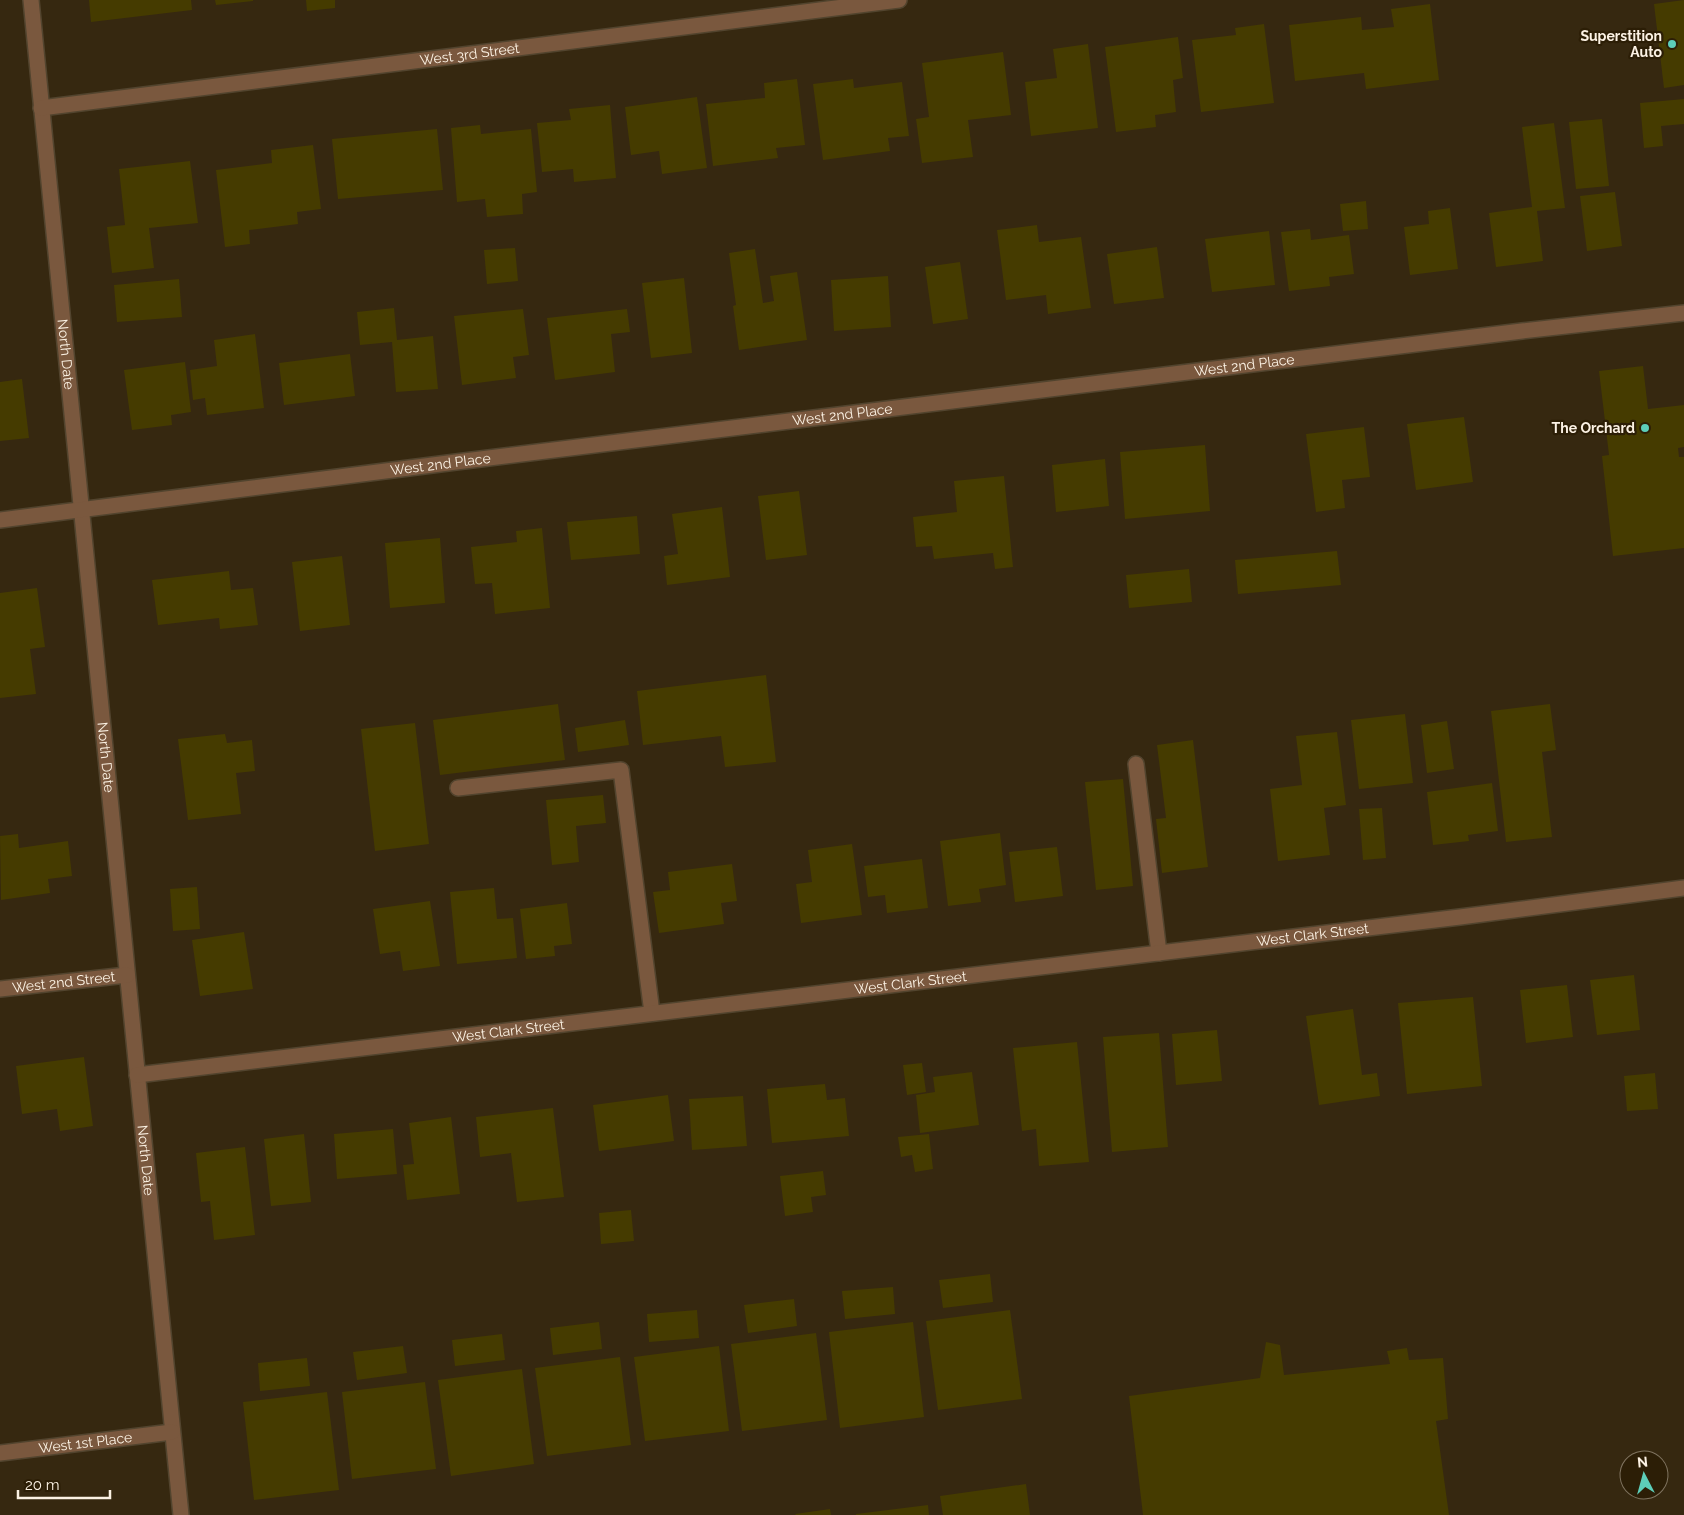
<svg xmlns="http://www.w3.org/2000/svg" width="1684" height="1515" font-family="Raleway,sans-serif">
<rect width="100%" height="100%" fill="#362810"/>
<!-- building -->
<g fill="#453b00">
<polygon points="89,0 191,0 192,10 91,22"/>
<polygon points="215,0 253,0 253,1 216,5"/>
<polygon points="306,0 335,0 335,8 307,11"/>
<polygon points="1684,0 1684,85 1664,88 1654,4"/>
<polygon points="1430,4 1439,80 1366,89 1364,73 1295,81 1289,25 1361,17 1362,30 1394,27 1391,9"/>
<polygon points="1264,24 1274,103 1201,112 1192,40 1236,35 1235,28"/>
<polygon points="1178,37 1183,78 1173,80 1176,112 1155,115 1156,127 1116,132 1105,47"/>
<polygon points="1088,44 1098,128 1031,136 1025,82 1057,78 1053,49"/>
<polygon points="1003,52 1011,115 968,120 973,157 922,163 916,119 929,117 922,63"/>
<polygon points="797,79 805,145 776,148 778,158 713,166 706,104 765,98 764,83"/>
<polygon points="853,79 854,88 902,82 909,136 888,138 890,151 823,160 813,84"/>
<polygon points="697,97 707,168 662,174 659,151 631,155 625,107"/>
<polygon points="1684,99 1684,124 1661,126 1663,146 1644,148 1640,103"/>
<polygon points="610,105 616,178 574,182 573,169 542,172 537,123 571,120 569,109"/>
<polygon points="1602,119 1609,186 1576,189 1569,122"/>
<polygon points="1554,123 1565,208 1537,211 1543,261 1496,267 1489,213 1532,207 1522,127"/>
<polygon points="480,125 481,134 531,129 537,192 522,194 523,214 487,217 485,199 457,202 451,128"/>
<polygon points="437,129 443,190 338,199 332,139"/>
<polygon points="313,145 321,209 297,212 298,224 249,230 250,244 225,247 216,170 272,163 271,150"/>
<polygon points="190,161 198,223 149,228 154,268 112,273 107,227 125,225 119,169"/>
<polygon points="1615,192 1622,246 1587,251 1580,196"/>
<polygon points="1366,201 1368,229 1343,231 1340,204"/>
<polygon points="1450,208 1458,269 1410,275 1404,227 1429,224 1428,211"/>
<polygon points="1037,225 1039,242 1081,237 1091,308 1048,314 1046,295 1006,300 997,230"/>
<polygon points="1310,229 1311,240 1349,235 1354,274 1329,277 1330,286 1289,291 1281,232"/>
<polygon points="1269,231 1275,285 1212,292 1205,239"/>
<polygon points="1157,247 1164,298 1114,304 1107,254"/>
<polygon points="515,248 518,281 487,284 484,250"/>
<polygon points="755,249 763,303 774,301 770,276 797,272 807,340 739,350 733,306 736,305 729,253"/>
<polygon points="960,262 968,319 933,324 925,267"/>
<polygon points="888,276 891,327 834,331 831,280"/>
<polygon points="684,278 692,353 651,358 642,283"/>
<polygon points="179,279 182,317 117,322 114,285"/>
<polygon points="394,308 397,340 433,336 438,389 396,392 392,342 360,345 357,312"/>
<polygon points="523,309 529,355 513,357 516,378 462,385 454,316"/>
<polygon points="627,309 630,332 611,334 615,372 555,380 547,318"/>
<polygon points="255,334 264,408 207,415 205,398 193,400 190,370 217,366 214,340"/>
<polygon points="350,354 355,396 284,405 279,363"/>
<polygon points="185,362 191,412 171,415 172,425 132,430 124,370"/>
<polygon points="1643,366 1648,409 1684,405 1684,447 1678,448 1679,457 1684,457 1684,548 1613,556 1602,456 1609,455 1599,371"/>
<polygon points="22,379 29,438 0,441 0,382"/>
<polygon points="1464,417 1473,482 1416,490 1407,424"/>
<polygon points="1364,427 1370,477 1342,480 1345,508 1316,512 1306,434"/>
<polygon points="1205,445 1210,511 1125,519 1120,452"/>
<polygon points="1105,459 1109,506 1056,512 1052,465"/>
<polygon points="1004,476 1013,567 995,569 993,553 934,559 932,546 916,547 913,517 957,512 954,481"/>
<polygon points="799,491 807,555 766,560 758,496"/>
<polygon points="722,507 730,577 667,585 664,556 678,554 672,514"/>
<polygon points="637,516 640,554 571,560 567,522"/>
<polygon points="542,528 550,608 495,614 492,583 475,584 471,547 517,542 516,531"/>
<polygon points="440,538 445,603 390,608 385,543"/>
<polygon points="1337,551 1341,585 1238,594 1235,560"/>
<polygon points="342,556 350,625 300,631 292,562"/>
<polygon points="1189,569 1192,602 1129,608 1126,575"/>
<polygon points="229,571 231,590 253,588 258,625 220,629 219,618 158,625 152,580"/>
<polygon points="37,588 45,647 30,649 36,694 0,698 0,593"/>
<polygon points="766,675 776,762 725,767 721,736 643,745 637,691"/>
<polygon points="558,704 565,760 440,775 433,720"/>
<polygon points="1550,704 1556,750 1542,752 1552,837 1506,842 1491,711"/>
<polygon points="1405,714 1413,783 1359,789 1351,720"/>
<polygon points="625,720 629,745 578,752 575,728"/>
<polygon points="1447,721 1454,769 1427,773 1421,725"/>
<polygon points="415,723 429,844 375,851 361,729"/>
<polygon points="1337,732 1346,805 1324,808 1330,855 1278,861 1270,789 1302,785 1296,736"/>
<polygon points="225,734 227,743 252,740 255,771 236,773 241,814 188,820 178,739"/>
<polygon points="1193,740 1208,867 1162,873 1156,819 1166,818 1157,745"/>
<polygon points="1123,779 1133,886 1096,890 1085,782"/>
<polygon points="1492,783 1498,831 1468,835 1469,841 1433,845 1427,792"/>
<polygon points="603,795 606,823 576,826 579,862 552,865 546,800"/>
<polygon points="1382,808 1386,858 1363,860 1359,809"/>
<polygon points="1000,833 1006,885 979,889 981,902 948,906 940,841"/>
<polygon points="18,834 19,848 68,841 72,876 48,879 50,893 1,900 0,836"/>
<polygon points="852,844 862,915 801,923 796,884 812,882 808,850"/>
<polygon points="1057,847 1063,896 1015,902 1009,852"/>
<polygon points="922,859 928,908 887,913 885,895 868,897 864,866"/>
<polygon points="732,864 737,901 721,903 724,924 659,933 653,892 670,890 668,872"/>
<polygon points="197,887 200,929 173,931 170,889"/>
<polygon points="494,888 497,919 513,918 517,958 457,964 450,892"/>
<polygon points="430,901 440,966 403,971 400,951 380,954 373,909"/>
<polygon points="567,903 572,944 554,946 555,956 526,959 520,909"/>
<polygon points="244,932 253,989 200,996 192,940"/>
<polygon points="1634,975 1640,1030 1597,1035 1590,980"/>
<polygon points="1567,985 1573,1037 1526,1043 1520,990"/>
<polygon points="1473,997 1482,1086 1407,1094 1398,1003"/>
<polygon points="1353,1009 1362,1075 1377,1073 1380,1096 1319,1105 1306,1016"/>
<polygon points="1217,1030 1222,1081 1176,1085 1172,1034"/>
<polygon points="1159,1033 1168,1147 1112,1152 1103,1037"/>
<polygon points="1077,1042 1089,1162 1039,1166 1036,1129 1022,1131 1013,1048"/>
<polygon points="84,1057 93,1126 60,1131 57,1109 22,1114 16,1066"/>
<polygon points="922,1063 926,1092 907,1095 903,1065"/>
<polygon points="972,1072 979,1125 920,1133 916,1095 935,1092 933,1077"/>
<polygon points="1655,1073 1658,1109 1627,1111 1624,1076"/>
<polygon points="825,1084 827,1100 845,1098 849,1136 772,1143 767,1089"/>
<polygon points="668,1095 674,1141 599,1151 593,1105"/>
<polygon points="743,1096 747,1146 692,1150 689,1099"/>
<polygon points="553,1108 564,1197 517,1202 511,1153 480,1157 476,1117"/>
<polygon points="451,1117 460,1194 407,1200 403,1165 414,1164 409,1123"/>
<polygon points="393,1129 397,1174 337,1179 334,1134"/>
<polygon points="304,1134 311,1202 271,1206 264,1139"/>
<polygon points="929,1134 933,1169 915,1172 912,1155 901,1157 898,1137"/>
<polygon points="245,1147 255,1235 214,1240 210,1201 201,1202 196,1153"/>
<polygon points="823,1171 826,1195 811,1197 813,1212 785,1216 780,1176"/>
<polygon points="631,1210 634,1241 601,1244 599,1213"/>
<polygon points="990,1274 993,1302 943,1308 939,1280"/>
<polygon points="893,1287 895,1314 845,1319 842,1291"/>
<polygon points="794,1299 797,1326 748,1333 744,1305"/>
<polygon points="697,1310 699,1338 649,1342 647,1314"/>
<polygon points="1010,1310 1022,1399 938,1410 926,1321"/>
<polygon points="599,1322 602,1349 553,1355 550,1328"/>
<polygon points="913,1322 924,1417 840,1428 829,1332"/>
<polygon points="816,1333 827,1420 742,1431 731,1344"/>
<polygon points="502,1334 505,1360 455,1366 452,1340"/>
<polygon points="1266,1342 1280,1345 1284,1375 1390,1364 1387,1351 1407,1348 1409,1360 1443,1358 1448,1419 1436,1421 1449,1515 1143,1515 1129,1396 1260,1378"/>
<polygon points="403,1346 407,1373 357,1380 353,1352"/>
<polygon points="719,1346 729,1431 645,1441 634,1357"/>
<polygon points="620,1357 631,1445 547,1456 535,1368"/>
<polygon points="307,1358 310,1386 260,1391 258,1363"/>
<polygon points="522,1369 534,1464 451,1476 438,1380"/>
<polygon points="425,1382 436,1469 352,1479 342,1392"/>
<polygon points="327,1392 339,1490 254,1500 243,1402"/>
<polygon points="1026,1484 1030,1515 943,1515 940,1496"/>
<polygon points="928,1505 929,1515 856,1515 856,1514"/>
<polygon points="830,1509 831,1515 796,1515 795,1514"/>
</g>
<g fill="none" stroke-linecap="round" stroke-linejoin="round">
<!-- minor casing -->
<g stroke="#52442e" stroke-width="18">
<g id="minor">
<path id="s1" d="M31,0l150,1515"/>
<path id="s2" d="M41,108l858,-108"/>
<path id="s3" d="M0,520l456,-58 1066,-131 162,-18"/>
<polyline points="1136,764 1159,953"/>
<polyline points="458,788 621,770 652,1013"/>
<path id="s4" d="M0,989l127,-14"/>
<path id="s5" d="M137,1075l1323,-158 224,-29"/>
<path id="s6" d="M0,1453l172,-21"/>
</g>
</g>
<!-- minor -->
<use href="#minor" stroke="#7a583e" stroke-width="15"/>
</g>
<!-- markers -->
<g fill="#5dceb9" stroke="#2c1e06" stroke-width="2">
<circle cx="1672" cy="44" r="5"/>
<circle cx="1645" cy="428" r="5"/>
</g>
<g text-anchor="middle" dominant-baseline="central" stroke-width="4.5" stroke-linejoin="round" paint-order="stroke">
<!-- poi labels -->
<g font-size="14" font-weight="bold" fill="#fcf2e4" stroke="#2c1e06" text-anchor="end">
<text x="1662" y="36">Superstition<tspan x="1662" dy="16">Auto</tspan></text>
<text x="1635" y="428">The Orchard</text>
</g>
<!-- street labels -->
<g font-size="14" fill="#fcf2e4" stroke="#2c1e06">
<text stroke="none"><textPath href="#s2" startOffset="432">West 3rd Street</textPath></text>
<text stroke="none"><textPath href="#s1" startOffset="356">North Date</textPath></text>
<text stroke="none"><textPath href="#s3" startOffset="1254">West 2nd Place</textPath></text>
<text stroke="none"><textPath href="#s3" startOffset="849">West 2nd Place</textPath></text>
<text stroke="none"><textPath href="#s3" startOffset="444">West 2nd Place</textPath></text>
<text stroke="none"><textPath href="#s1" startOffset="761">North Date</textPath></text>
<text stroke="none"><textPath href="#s5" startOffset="1184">West Clark Street</textPath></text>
<text stroke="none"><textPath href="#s4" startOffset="64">West 2nd Street</textPath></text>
<text stroke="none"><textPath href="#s5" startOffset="779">West Clark Street</textPath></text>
<text stroke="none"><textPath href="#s5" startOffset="374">West Clark Street</textPath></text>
<text stroke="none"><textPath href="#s1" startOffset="1166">North Date</textPath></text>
<text stroke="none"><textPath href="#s6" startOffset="86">West 1st Place</textPath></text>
</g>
</g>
<!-- north arrow -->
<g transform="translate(1644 1475) rotate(354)"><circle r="24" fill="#2c1e06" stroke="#7f735f"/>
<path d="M0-4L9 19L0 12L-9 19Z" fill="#5dceb9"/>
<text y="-8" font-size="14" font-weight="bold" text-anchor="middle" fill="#fcf2e4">N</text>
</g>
<!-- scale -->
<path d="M18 1490v8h92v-8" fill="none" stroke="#fcf2e4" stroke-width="2.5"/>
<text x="25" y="1490" font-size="15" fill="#fcf2e4" stroke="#2c1e06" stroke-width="4" paint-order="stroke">20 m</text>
</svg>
